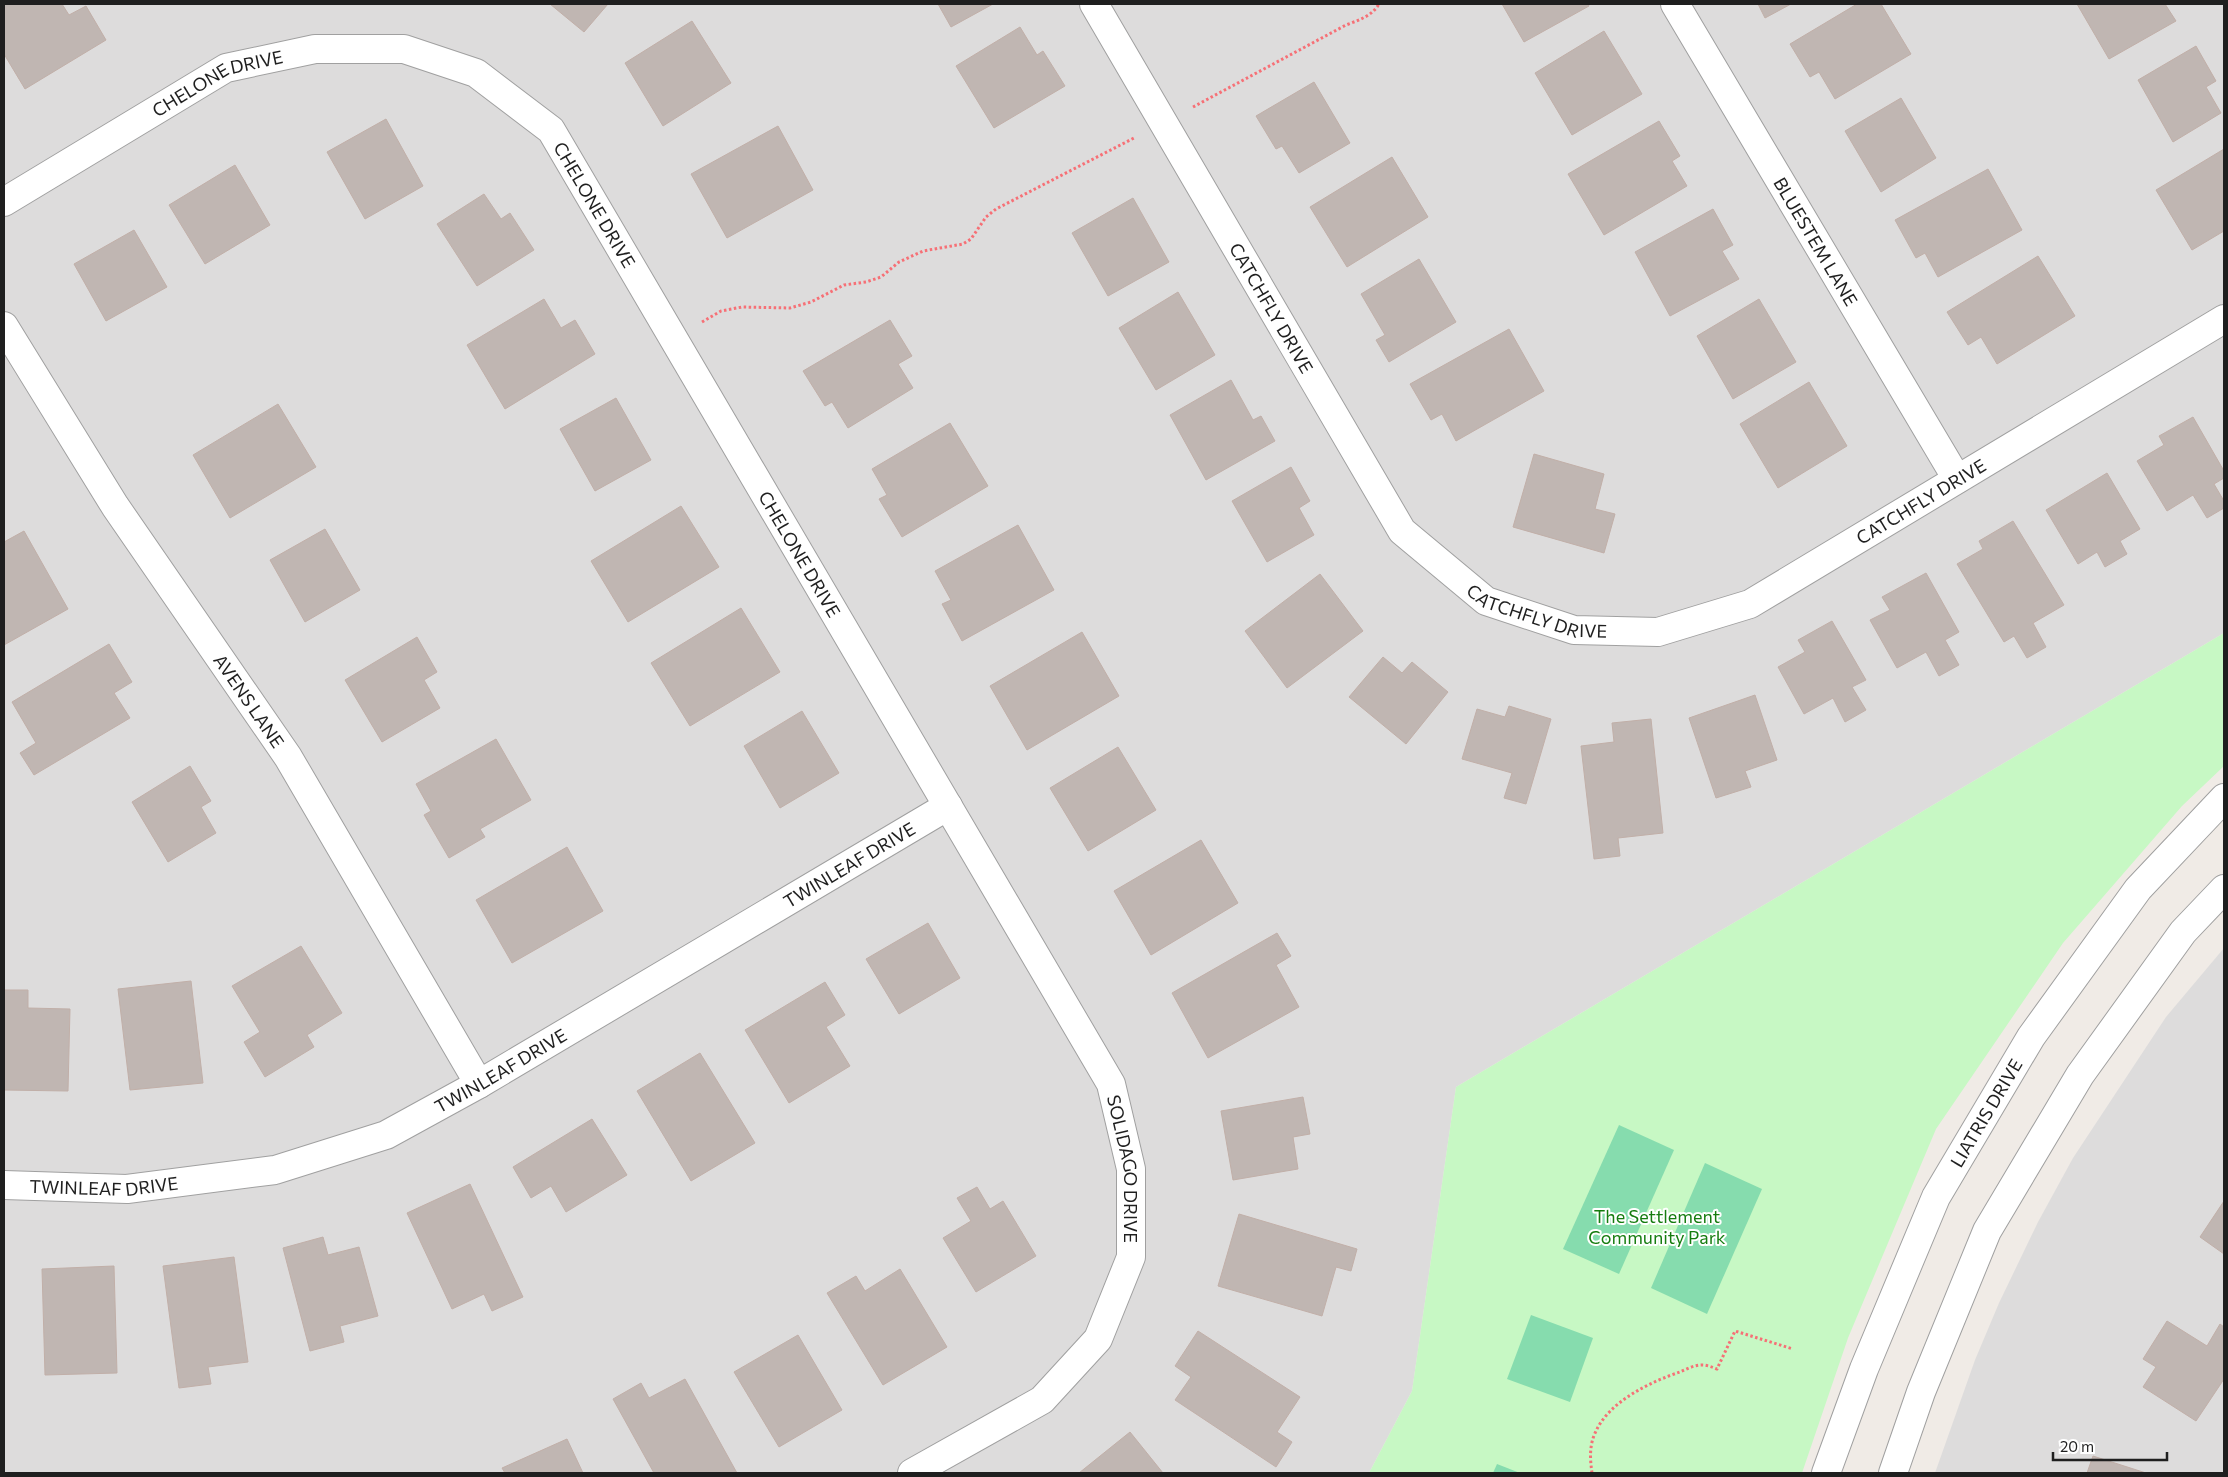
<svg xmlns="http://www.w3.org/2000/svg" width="2228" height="1477" font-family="Commissioner,sans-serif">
<rect width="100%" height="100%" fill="#f0ebe6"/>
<!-- residential -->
<g fill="#dddcdc">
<polygon points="4,4 2224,4 2224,633 1456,1087 1412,1391 1369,1473 4,1473"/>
<polygon points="2224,948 2224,1473 1935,1473 1975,1360 1999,1303 2038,1222 2073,1158 2166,1017"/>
</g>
<!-- park -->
<polygon fill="#c7f8c4" points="2224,633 2224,766 2182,806 2063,943 1936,1129 1848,1338 1802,1473 1369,1473 1412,1391 1456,1087"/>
<!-- pitch -->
<g fill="#86dcae">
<polygon points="1619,1125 1674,1150 1619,1274 1563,1249"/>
<polygon points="1705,1163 1762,1189 1707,1314 1651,1288"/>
<polygon points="1531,1315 1593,1338 1570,1402 1507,1379"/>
<polygon points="1497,1464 1520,1473 1493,1473"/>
</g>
<!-- building -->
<g fill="#c0b6b2" stroke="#c1afa8">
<polygon points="4,4 62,4 69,15 86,6 106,40 25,89 4,54"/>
<polygon points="550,4 608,4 584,32"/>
<polygon points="938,4 993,4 951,27"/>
<polygon points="1502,4 1588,4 1589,6 1524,42"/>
<polygon points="1758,4 1791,4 1765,18"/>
<polygon points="1857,4 1881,4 1911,54 1835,99 1819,72 1810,77 1790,44"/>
<polygon points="2077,4 2165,4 2176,21 2109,59"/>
<polygon points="692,21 731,83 663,126 625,63"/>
<polygon points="1020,27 1037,55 1043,51 1065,86 994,128 956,66"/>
<polygon points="1604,31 1642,94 1572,135 1535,73"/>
<polygon points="2196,46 2216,81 2206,87 2221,113 2173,142 2138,80"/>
<polygon points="1314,82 1350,143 1299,173 1282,146 1276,149 1256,116"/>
<polygon points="1901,98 1936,158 1881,192 1845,131"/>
<polygon points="386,119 423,186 365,219 327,152"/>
<polygon points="1659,121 1680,156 1672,161 1687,186 1604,235 1568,174"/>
<polygon points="778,126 813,190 727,238 691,174"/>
<polygon points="2224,149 2224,231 2192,250 2156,190"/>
<polygon points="1392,157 1428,217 1347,267 1310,207"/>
<polygon points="235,165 270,225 205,264 169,205"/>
<polygon points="1988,169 2022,230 1938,277 1925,253 1916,258 1895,220"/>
<polygon points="484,194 501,219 510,213 534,250 477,286 437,224"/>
<polygon points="1133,198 1169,262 1108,296 1072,233"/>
<polygon points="1713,209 1733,245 1722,251 1739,279 1670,316 1635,252"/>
<polygon points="134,230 167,287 106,321 74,264"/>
<polygon points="2038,256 2075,316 1997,364 1981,337 1968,345 1947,312"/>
<polygon points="1419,259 1456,322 1389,362 1376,340 1385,335 1361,294"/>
<polygon points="1178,292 1215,355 1156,390 1119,328"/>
<polygon points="544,299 561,328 575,320 595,354 505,409 467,345"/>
<polygon points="1759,299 1796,362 1733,399 1697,336"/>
<polygon points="890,320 912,356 898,364 913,388 848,428 832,402 825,406 803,371"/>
<polygon points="1509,329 1544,391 1456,441 1442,414 1431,420 1410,384"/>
<polygon points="1231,380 1253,420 1261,416 1275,441 1206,480 1170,415"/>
<polygon points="1809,382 1847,446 1778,488 1740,424"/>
<polygon points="616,398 651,460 595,491 560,429"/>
<polygon points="278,404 316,467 230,518 193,455"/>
<polygon points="2193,417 2224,471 2224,478 2214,484 2224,501 2224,508 2207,518 2193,495 2167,511 2137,461 2164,445 2159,436"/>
<polygon points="950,423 988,486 902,537 879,499 887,495 872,469"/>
<polygon points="1534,454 1604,474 1595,509 1615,514 1604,553 1513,527"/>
<polygon points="1291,467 1310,501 1299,508 1314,535 1267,562 1232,501"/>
<polygon points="2107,473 2140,529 2120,541 2127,554 2105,567 2097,552 2078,564 2046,510"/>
<polygon points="681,506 719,567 628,622 591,561"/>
<polygon points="2013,521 2064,605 2033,623 2046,647 2027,658 2014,636 2004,642 1957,564 1983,549 1979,541"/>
<polygon points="1018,525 1054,590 962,641 942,604 951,600 935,571"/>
<polygon points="325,529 360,590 305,622 270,560"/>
<polygon points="24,531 68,609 4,645 4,542"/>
<polygon points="1926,573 1959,632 1945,640 1959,665 1939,676 1926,652 1897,668 1870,620 1890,610 1882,597"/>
<polygon points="1320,574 1363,631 1287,688 1245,631"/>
<polygon points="741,608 780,672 690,726 651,663"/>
<polygon points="1832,621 1866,680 1852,687 1866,710 1845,722 1833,698 1804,714 1778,667 1805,652 1798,640"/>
<polygon points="1082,632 1119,696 1027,750 990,686"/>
<polygon points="417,637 437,672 424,680 440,708 382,742 345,680"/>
<polygon points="109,644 132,682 114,693 130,718 34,775 20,753 36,743 12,702"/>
<polygon points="1383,657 1402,673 1412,662 1448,692 1406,744 1349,697"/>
<polygon points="1755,695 1777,760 1745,771 1751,787 1716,798 1689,718"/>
<polygon points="1509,706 1551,719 1526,804 1504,798 1512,773 1462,759 1477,709 1505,717"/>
<polygon points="802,711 839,773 780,808 744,746"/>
<polygon points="1651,719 1663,833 1618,838 1620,856 1594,859 1581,746 1614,742 1612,723"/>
<polygon points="496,739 531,800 480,829 485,837 449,858 424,815 431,811 416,784"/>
<polygon points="1118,747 1156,810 1088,851 1050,788"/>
<polygon points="190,766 211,801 201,807 216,833 168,862 132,802"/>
<polygon points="1201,840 1238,903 1151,955 1114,891"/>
<polygon points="567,847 603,911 512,963 476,900"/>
<polygon points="928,923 960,978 899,1014 866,959"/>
<polygon points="1277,933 1291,956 1276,965 1299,1007 1208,1058 1172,993"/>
<polygon points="301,946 342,1013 307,1035 314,1047 265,1077 244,1042 260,1032 232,986"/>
<polygon points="191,981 203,1083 130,1090 118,989"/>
<polygon points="825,982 845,1015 826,1027 850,1066 789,1103 745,1030"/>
<polygon points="4,990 28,990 28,1008 70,1009 68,1091 4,1090"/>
<polygon points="700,1053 755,1143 691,1181 637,1091"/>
<polygon points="1303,1097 1310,1134 1293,1137 1298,1169 1233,1180 1221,1111"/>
<polygon points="592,1119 627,1175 566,1212 551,1186 531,1198 513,1167"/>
<polygon points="470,1184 523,1297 492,1311 484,1294 452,1309 407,1213"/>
<polygon points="977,1187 990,1209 1003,1201 1036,1256 976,1292 943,1238 971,1221 957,1198"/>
<polygon points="2224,1201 2224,1254 2200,1237"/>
<polygon points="1239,1214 1357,1249 1351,1271 1336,1267 1322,1316 1218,1286"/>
<polygon points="323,1237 328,1255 359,1247 378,1316 340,1326 344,1342 310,1351 283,1248"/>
<polygon points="234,1257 248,1362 208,1367 211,1384 179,1388 163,1266"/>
<polygon points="114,1266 117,1373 45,1375 42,1269"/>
<polygon points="900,1269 947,1347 883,1385 827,1293 856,1276 865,1291"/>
<polygon points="2167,1321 2207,1346 2220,1324 2224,1327 2224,1379 2196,1421 2143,1387 2156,1367 2143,1359"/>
<polygon points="1198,1331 1300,1397 1277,1432 1292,1442 1276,1467 1175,1400 1191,1377 1175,1366"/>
<polygon points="798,1335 842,1410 779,1447 734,1372"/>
<polygon points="685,1379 737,1473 654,1473 613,1399 641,1383 649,1398"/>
<polygon points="1130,1432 1163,1473 1079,1473"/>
<polygon points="567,1439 583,1473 505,1473 502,1468"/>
<polygon points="2093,1456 2146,1473 2087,1473"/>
</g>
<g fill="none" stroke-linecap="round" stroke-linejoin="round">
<!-- street casing -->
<g stroke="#a0a0a0" stroke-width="30">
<g id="street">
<path id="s1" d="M1094,4l308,527 84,70 88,29 84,2 92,-28 474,-285"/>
<path id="s2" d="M1675,4l282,475"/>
<path id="s3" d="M4,202l222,-134 89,-19h89l72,24 75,57 560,954 20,85v88l-33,82 -56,61 -130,73"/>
<path id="s4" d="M4,326l111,180 173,251 191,327"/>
<path id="s5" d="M4,1185l123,4 148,-19 111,-35 93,-51 469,-278"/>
<path id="s6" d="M1826,1473l38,-104 72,-172 95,-160 107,-148 86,-91"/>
<polyline points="1893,1473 1921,1392 1987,1231 2080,1075 2183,932 2224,889"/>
</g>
</g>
<!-- path -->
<g stroke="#f67076" stroke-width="3" stroke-dasharray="2.5 2.5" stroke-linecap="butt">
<path d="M1193,107l153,-82c13,-5 26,-9 33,-21"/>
<polyline points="702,322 721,311 742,307 790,308 811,302 844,285 866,282 881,277 899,262 923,251 963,244 971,239 986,217 996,209 1134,138"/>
<path d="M1592,1473c-2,-14 -3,-28 4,-42 14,-30 54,-49 84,-59 7,-3 14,-7 22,-7 5,0 10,2 15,4l18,-38 58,18"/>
</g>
<!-- street -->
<use href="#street" stroke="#fff" stroke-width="28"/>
</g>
<g text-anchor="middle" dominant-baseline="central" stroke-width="4" stroke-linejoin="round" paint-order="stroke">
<!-- street labels -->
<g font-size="18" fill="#1f1f1f" stroke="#fff">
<text stroke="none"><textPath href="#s3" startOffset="246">CHELONE DRIVE</textPath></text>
<text stroke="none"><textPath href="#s3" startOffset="696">CHELONE DRIVE</textPath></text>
<text stroke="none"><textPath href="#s2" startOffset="276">BLUESTEM LANE</textPath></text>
<text stroke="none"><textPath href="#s1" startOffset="352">CATCHFLY DRIVE</textPath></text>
<text stroke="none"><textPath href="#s1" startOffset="1192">CATCHFLY DRIVE</textPath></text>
<text stroke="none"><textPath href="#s3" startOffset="1101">CHELONE DRIVE</textPath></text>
<text stroke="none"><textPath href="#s1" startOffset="772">CATCHFLY DRIVE</textPath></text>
<text stroke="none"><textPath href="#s4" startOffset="448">AVENS LANE</textPath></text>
<text stroke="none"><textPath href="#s5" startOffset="925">TWINLEAF DRIVE</textPath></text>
<text stroke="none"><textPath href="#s5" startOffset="520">TWINLEAF DRIVE</textPath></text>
<text stroke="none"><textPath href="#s6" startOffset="395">LIATRIS DRIVE</textPath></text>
<text stroke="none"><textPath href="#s3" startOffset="1802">SOLIDAGO DRIVE</textPath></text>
<text stroke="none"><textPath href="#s5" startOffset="100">TWINLEAF DRIVE</textPath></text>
</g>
<!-- park labels -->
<g font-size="18" fill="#157c0f" stroke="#fff">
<text x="1657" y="1216">The Settlement<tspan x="1657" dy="21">Community Park</tspan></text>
</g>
</g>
<!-- border -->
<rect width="2228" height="1477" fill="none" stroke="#1f1f1f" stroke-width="10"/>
<!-- scale -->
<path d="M2053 1452v8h114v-8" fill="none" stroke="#1f1f1f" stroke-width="2.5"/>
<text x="2060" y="1452" font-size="15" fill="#1f1f1f" stroke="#ffffff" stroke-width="4" paint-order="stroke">20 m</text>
</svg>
